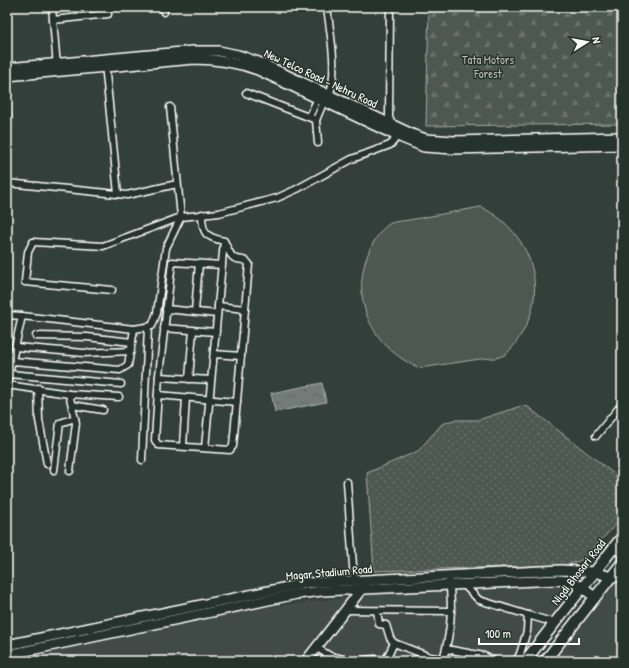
<svg xmlns="http://www.w3.org/2000/svg" width="629" height="668" font-family="'Patrick Hand',sans-serif">
<defs>
<pattern id="grass-dots" width="8" height="8" patternUnits="userSpaceOnUse"><rect width="8" height="8" fill="#4d5853"/><path d="M2 2h.1M6 6h.1" fill="none" stroke="#68716d" stroke-width="1.8" stroke-linecap="round"/></pattern>
<pattern id="forest-firs" width="22" height="20" patternUnits="userSpaceOnUse"><rect width="22" height="20" fill="#4d5853"/><path d="M5 1l3.5 6h-7zM16 11l3.5 6h-7z" fill="#68716d"/></pattern>
<pattern id="water-ripples" width="26" height="14" patternUnits="userSpaceOnUse"><rect width="26" height="14" fill="#737b78"/><path d="M2 4q2-2 4 0t4 0M15 11q2-2 4 0t4 0" fill="none" stroke="#606462"/></pattern>
</defs>
<rect width="100%" height="100%" fill="#333f3a"/>
<filter id="ink" filterUnits="userSpaceOnUse"><feTurbulence type="fractalNoise" baseFrequency=".025" numOctaves="2"/><feDisplacementMap in="SourceGraphic" scale="8" xChannelSelector="R" yChannelSelector="G"/><feConvolveMatrix kernelMatrix="1 2 1 2 8 2 1 2 1" color-interpolation-filters="sRGB"/></filter>
<g filter="url(#ink)">
<!-- built -->
<g fill="#404c47">
<polygon points="622,565 622,661 546,661"/>
<polygon points="581,585 521,661 7,661 7,654 33,647 260,608 389,592"/>
</g>
<!-- grass -->
<polygon fill="url(#grass-dots)" stroke="#a6aca9" points="521,406 528,407 622,480 622,515 617,523 584,559 568,565 374,571 367,473 418,451 442,424 453,420 478,420"/>
<!-- forest -->
<polygon fill="url(#forest-firs)" stroke="#a6aca9" points="429,7 622,7 622,124 426,126"/>
<!-- pitch -->
<path fill="#4d5853" stroke="#a6aca9" d="M481,207c48,23 69,80 41,126 -5,8 -12,20 -20,23 -6,3 -15,2 -22,3 -20,3 -40,6 -60,9 -46,-18 -71,-67 -52,-114 4,-10 11,-23 21,-30 5,-3 14,-3 20,-4 24,-4 48,-9 72,-13z"/>
<!-- water -->
<polygon fill="url(#water-ripples)" stroke="#abb0ae" points="322,383 326,402 275,412 271,393"/>
<g fill="none" stroke-linecap="round" stroke-linejoin="round">
<!-- street casing -->
<g stroke="#fff" stroke-width="9">
<g id="street">
<polyline points="52,7 57,67"/>
<polyline points="163,7 164,12"/>
<path d="M327,7c3,26 12,67 1,92"/>
<polyline points="390,7 389,117 392,125"/>
<polyline points="53,20 108,14 108,7"/>
<polyline points="105,64 118,194"/>
<polyline points="246,93 316,120"/>
<polyline points="7,98 8,121 7,133"/>
<polyline points="309,117 318,98"/>
<polyline points="318,143 316,120 324,101"/>
<polyline points="7,183 127,195 177,184"/>
<path d="M202,214c0,20 4,23 22,27l-19,207"/>
<path d="M222,265l-50,-3 -13,113 -4,65 3,5 72,5 3,-4 16,-182c-4,-7 -13,-2 -17,-8 -3,-3 -5,-10 -8,-15"/>
<polyline points="112,290 25,282 28,252 33,242 103,246 181,217 219,213 277,198 297,189 352,159 390,145 394,141 395,133"/>
<polyline points="218,306 245,309"/>
<polyline points="166,309 217,314"/>
<polyline points="195,311 199,263"/>
<polyline points="7,315 22,316"/>
<polyline points="164,328 216,332"/>
<polyline points="36,336 87,337 132,342"/>
<polyline points="16,347 84,353 131,351"/>
<polyline points="214,354 241,356"/>
<polyline points="13,361 120,370 128,365 134,329"/>
<polyline points="7,374 9,374 22,316 134,329 152,326 157,313 166,248 181,217 170,107"/>
<polyline points="159,377 211,380"/>
<polyline points="189,379 193,330"/>
<polyline points="7,382 9,374 121,384"/>
<polyline points="7,385 69,394 119,397"/>
<polyline points="38,388 39,420 47,464"/>
<polyline points="69,394 76,423 70,471"/>
<polyline points="158,395 237,402"/>
<polyline points="72,405 103,410"/>
<polyline points="596,436 622,404"/>
<polyline points="183,446 186,398"/>
<polyline points="142,460 148,327"/>
<polyline points="54,470 60,423 75,418"/>
<polyline points="347,482 354,580"/>
<polyline points="463,584 479,600 528,615 527,631 520,654 523,661"/>
<polyline points="345,610 451,611"/>
<polyline points="377,611 379,624 386,625 390,638 394,643"/>
<polyline points="528,615 555,623"/>
<polyline points="317,648 330,656 352,661"/>
<polyline points="446,649 484,656 494,661"/>
<path d="M386,660l8,-17 36,14 13,2c8,-26 10,-51 6,-78"/>
<polyline points="354,661 375,659 394,661"/>
<polyline points="516,661 520,654"/>
</g>
</g>
<!-- secondary casing -->
<g stroke="#fff" stroke-width="12">
<g id="secondary">
<polyline points="7,68 193,51 219,51 238,55 261,63 414,135 426,139 454,141 622,137"/>
<path d="M7,76l187,-17c23,0 42,3 64,11l137,65 29,12 29,2 169,-4"/>
<polyline points="614,547 622,553"/>
<polyline points="7,645 307,583 561,570 595,572 611,577 622,576"/>
<polyline points="7,655 297,594 322,591 558,580 572,581 595,597"/>
<polyline points="306,661 364,586"/>
</g>
</g>
<!-- primary casing -->
<g stroke="#fff" stroke-width="13">
<g id="primary">
<polyline points="525,661 622,537"/>
<polyline points="545,661 622,563"/>
</g>
</g>
<!-- street -->
<use href="#street" stroke="#26332d" stroke-width="6"/>
<!-- secondary -->
<use href="#secondary" stroke="#26332d" stroke-width="9"/>
<!-- primary -->
<use href="#primary" stroke="#26332d" stroke-width="10"/>
</g>
</g>
<g text-anchor="middle" dominant-baseline="central" stroke-width="3" stroke-linejoin="round" paint-order="stroke">
<!-- park labels -->
<g font-size="12" fill="#b8bcba" stroke="#26332d">
<text x="488" y="59">Tata Motors<tspan x="488" dy="14">Forest</tspan></text>
</g>
<!-- street labels -->
<g font-size="12" fill="#fff" stroke="#26332d">
<text transform="translate(321 78) rotate(25)">New Telco Road - Nehru Road</text>
<text transform="translate(329 572) rotate(-5)">Magar Stadium Road</text>
<text transform="translate(578 572) rotate(-52)">Nigdi Bhosari Road</text>
</g>
</g>
<!-- margin -->
<rect width="629" height="668" fill="none" stroke="#26332d" stroke-width="24"/>
<rect x="12" y="12" width="605" height="644" fill="none" stroke="#fff" stroke-width="1.5" filter="url(#ink)"/>
<!-- north arrow -->
<g transform="translate(587 42) rotate(79)" stroke="#26332d" stroke-width="3" paint-order="stroke">
<path d="M0-3L7 15L0 10L-7 15Z" fill="#ffffff"/>
<text y="-6" font-size="11" font-weight="bold" text-anchor="middle" fill="#ffffff">N</text>
</g>
<!-- scale -->
<path d="M479 638v6h100v-6" fill="none" stroke="#ffffff" stroke-width="2"/>
<text x="485" y="638" font-size="12" fill="#ffffff" stroke="#26332d" stroke-width="3" paint-order="stroke">100 m</text>
</svg>
